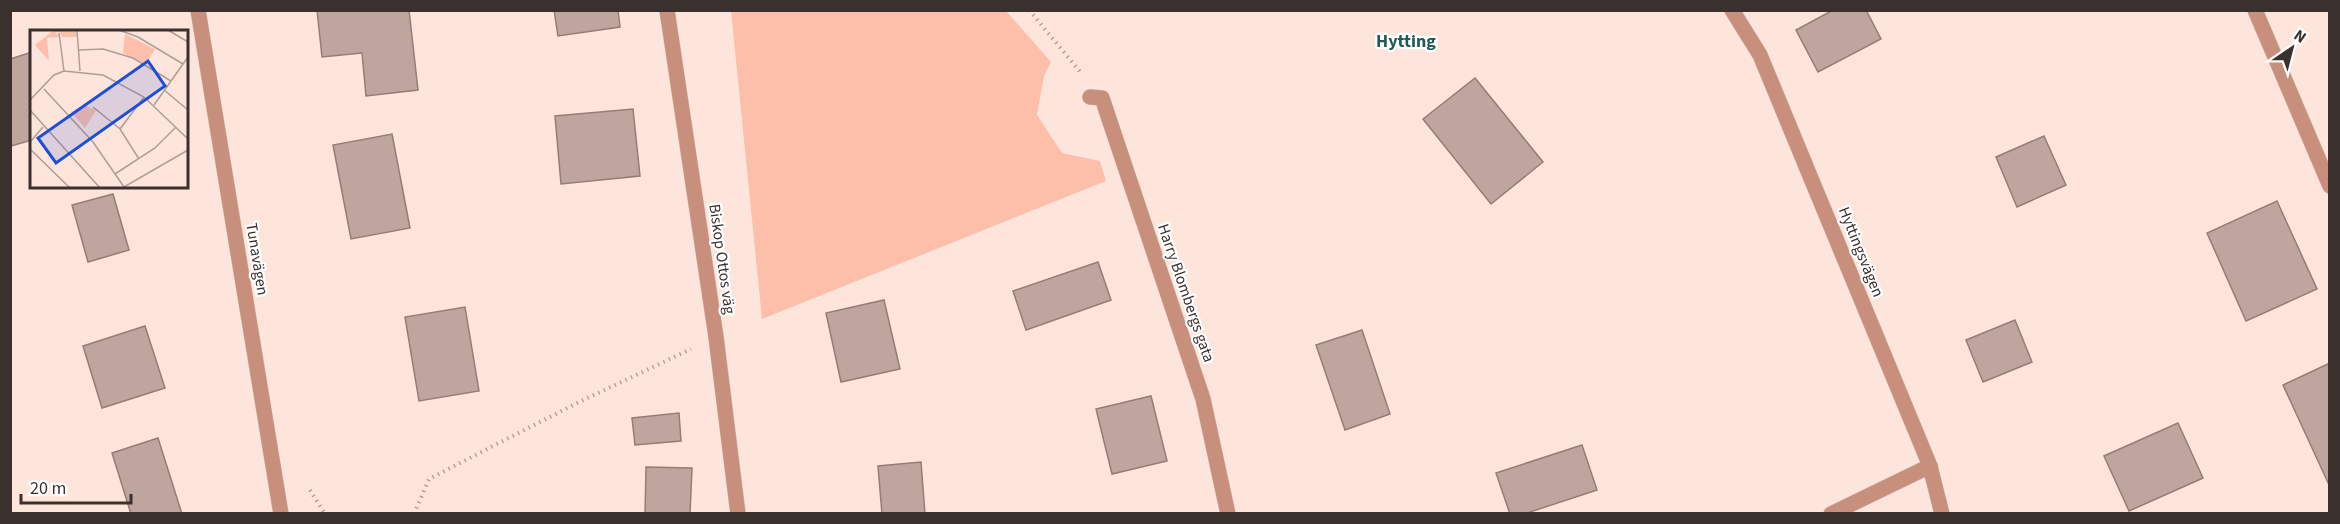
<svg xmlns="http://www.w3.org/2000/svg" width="2340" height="524" font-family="'Source Sans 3',sans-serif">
<rect width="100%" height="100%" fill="#fee5dc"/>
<!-- green -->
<polygon fill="#fdbfaa" points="731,11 1006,11 1051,62 1044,76 1037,115 1062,153 1100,161 1106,181 762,319"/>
<!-- building -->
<g fill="#bea69e" stroke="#937d75" stroke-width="1.5">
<polygon points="317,10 409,10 418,90 366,96 362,53 322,57"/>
<polygon points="554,10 618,10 620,27 558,36"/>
<polygon points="1833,10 1866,10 1881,39 1818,72 1796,30"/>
<polygon points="32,52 32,140 11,146 10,59"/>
<polygon points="1475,78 1543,162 1491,204 1423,119"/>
<polygon points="633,109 640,176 561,184 555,116"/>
<polygon points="392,134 410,228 351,239 333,145"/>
<polygon points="2044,136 2066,185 2017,207 1996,157"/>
<polygon points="113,194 129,250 88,262 72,205"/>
<polygon points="2277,201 2317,289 2246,321 2207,233"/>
<polygon points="1098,262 1111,300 1026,330 1013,291"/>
<polygon points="884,300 900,369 841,382 826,313"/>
<polygon points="465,307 479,391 419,401 405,317"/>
<polygon points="2015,320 2032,362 1983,382 1966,340"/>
<polygon points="145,326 165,388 102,408 83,346"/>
<polygon points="1362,330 1390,414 1345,430 1316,345"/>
<polygon points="2330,363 2330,487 2283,385"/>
<polygon points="1151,396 1167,461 1112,474 1096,409"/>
<polygon points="679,413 681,441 635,445 632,418"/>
<polygon points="2178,423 2203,478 2129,511 2104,456"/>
<polygon points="158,438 182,514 131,514 112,453"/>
<polygon points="1582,445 1597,490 1524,514 1510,514 1496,473"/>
<polygon points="921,462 925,514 882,514 878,466"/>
<polygon points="646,467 692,468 690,514 645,514"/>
</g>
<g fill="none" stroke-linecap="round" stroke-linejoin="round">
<!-- minor casing -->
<g stroke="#d7c1b9" stroke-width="16">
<g id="minor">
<polyline points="667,10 716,337 738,514"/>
<polyline points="1732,10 1760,55 1930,466 1942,514"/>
<polyline points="2255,10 2330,186"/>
<polyline points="1090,97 1102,98 1203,399 1228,514"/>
<polyline points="1831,514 1930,466"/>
</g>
</g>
<!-- tertiary casing -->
<g stroke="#d7c1b9" stroke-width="16">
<polyline id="tertiary" points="198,10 281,514"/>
</g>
<!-- path -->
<g stroke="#b6a29c" stroke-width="4" stroke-dasharray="1.5 4.5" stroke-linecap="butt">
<polyline points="1029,10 1082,74"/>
<polyline points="310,490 325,514"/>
<polyline points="414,514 429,479 577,403 691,349"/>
</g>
<!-- minor -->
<use href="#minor" stroke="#c78f7c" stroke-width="15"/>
<!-- tertiary -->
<use href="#tertiary" stroke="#c78f7c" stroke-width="15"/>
</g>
<g text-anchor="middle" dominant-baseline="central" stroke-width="4.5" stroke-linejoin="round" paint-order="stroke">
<!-- street labels -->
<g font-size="16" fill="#3a302d" stroke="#fff">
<text transform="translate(1861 252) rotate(68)">Hyttingsvägen</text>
<text transform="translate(257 259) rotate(81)">Tunavägen</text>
<text transform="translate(722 259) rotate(82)">Biskop Ottos väg</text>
<text transform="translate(1186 293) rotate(71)">Harry Blombergs gata</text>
</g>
<!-- neighbourhood labels -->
<g font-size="18" font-weight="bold" fill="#215b57" stroke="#fff">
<text x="1406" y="41">Hytting</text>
</g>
</g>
<!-- overview -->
<g transform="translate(30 30)">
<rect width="158" height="158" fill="#fee5dc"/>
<path d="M24,0h22l1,7h-15l-3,-6 -3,2 4,4 -13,1 2,23 -14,-16zM95,4l30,15 -9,15 -23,-11zM54,75l12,5 -11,18 -14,-16z" fill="#fdbfaa"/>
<path fill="none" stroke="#b09d96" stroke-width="1.5" d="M47,0l3,41M89,0l19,7 45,27M138,0l20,12M29,3l5,38M49,20l24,-1 30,9 38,23M14,59l49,53 31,45 64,-37M134,60l24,20M0,70l24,-25 10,-4 39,4 41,22 44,42M124,75l34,-48M63,77l27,22 19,30M0,80l70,78M90,99l24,-32M0,112l13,-15M0,119l40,39M85,144l40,-26 21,-21"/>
<path fill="#1d4ed8" fill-opacity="0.15" stroke="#1d4ed8" stroke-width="3" d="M118,31l17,25 -109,77 -18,-25z"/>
<rect width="158" height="158" fill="none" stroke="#3a302d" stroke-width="3"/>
</g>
<!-- border -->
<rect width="2340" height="524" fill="none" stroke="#3a302d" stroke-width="24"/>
<!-- north arrow -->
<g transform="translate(2292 48) rotate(35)" stroke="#ffffff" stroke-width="4.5" paint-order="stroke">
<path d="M0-4.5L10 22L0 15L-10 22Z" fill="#3a302d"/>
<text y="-9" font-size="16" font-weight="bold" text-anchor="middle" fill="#3a302d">N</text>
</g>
<!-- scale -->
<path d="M21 494v9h110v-9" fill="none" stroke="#3a302d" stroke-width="3"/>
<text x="30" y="494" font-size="18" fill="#3a302d" stroke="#ffffff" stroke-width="4.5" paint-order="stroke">20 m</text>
</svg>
